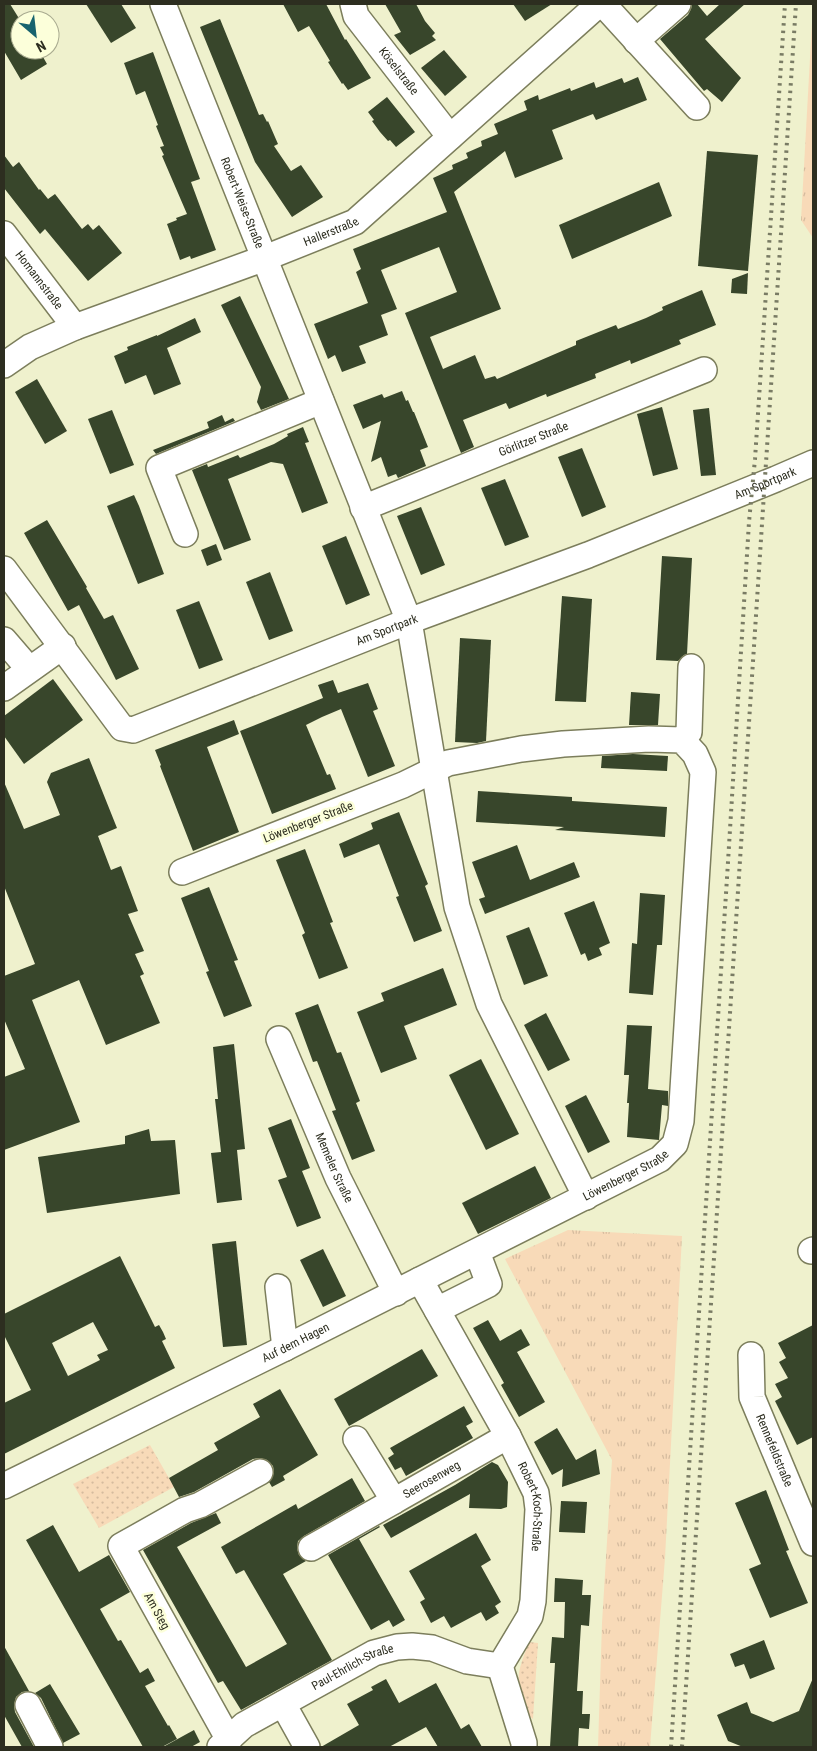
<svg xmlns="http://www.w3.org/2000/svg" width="817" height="1751" font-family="'Roboto Condensed',sans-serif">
<defs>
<pattern id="grass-tufts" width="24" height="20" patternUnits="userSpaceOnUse" patternTransform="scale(1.25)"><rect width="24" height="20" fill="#f8dab8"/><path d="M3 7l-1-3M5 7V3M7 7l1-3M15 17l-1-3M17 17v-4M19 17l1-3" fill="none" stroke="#d5bb9e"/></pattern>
<pattern id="park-dots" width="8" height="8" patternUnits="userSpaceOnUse" patternTransform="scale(1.25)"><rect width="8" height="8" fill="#f8dab8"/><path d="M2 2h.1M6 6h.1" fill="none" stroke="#d5bb9e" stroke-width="1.8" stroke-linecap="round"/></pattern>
</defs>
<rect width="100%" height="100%" fill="#eff1cd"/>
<!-- grass -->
<g fill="url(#grass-tufts)">
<polygon points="813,4 813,238 801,220"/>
<polygon points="568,1230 682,1236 665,1558 650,1747 598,1747 602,1623 612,1460 505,1259"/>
</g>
<!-- park -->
<g fill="url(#park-dots)">
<polygon points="150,1445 174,1487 99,1528 73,1484"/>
<path d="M529,1642l9,1 -5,76c-6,-5 -7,-9 -10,-16 -9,-27 -3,-36 6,-61z"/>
</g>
<!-- building -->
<g fill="#38462b" fill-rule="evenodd">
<polygon points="4,4 10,4 20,20 20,50 39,50 47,64 21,80 4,51"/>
<polygon points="86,4 121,4 136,28 111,43"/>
<polygon points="283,4 326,4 345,40 346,39 371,78 348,90 343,83 342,84 328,62 330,61 309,26 298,32"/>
<polygon points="385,4 416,4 425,21 435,33 432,36 436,40 410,55 394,35 401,32"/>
<polygon points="513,4 552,4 525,21"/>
<polygon points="692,4 697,4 707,16 720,4 745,4 705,39 741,78 722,102 707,89 704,91 660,39 688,15 691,9"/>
<polygon points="220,19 259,115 263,114 267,122 268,121 278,144 274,146 291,171 301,165 323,197 292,217 255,162 200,27"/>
<polygon points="444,50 467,77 445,96 421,68"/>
<polygon points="153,52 200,179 191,182 216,250 191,259 190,256 180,260 167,224 177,220 176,218 187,214 162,156 164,155 160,147 164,146 156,126 158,125 145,91 136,95 124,63"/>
<polygon points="638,77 647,100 596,120 593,114 552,130 563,159 515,178 505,151 454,192 501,309 430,337 443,369 475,355 485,379 495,376 497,379 576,345 576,341 616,325 618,329 646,318 663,310 662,307 702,290 716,325 679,340 681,344 631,364 630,360 595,374 596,378 547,397 546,394 509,409 506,403 463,420 474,447 461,453 405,313 457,292 439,247 381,270 397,309 381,315 388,335 359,346 366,363 342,372 335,355 328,359 314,324 368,303 356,272 361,269 353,249 447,212 433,178 453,169 452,165 468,158 466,153 482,146 481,141 498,134 494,124 527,110 524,101 538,95 539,100 570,88 571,91 594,82 596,88 622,78 624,83"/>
<polygon points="387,97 415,132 396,147 390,140 388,141 380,132 372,121 374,120 368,112"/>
<polygon points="707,151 758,155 748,271 698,266"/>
<polygon points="4,155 13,167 19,162 39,190 40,189 48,199 55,194 82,229 88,224 93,230 99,225 122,253 88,281 45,229 40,234 4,188"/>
<polygon points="659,182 672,216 572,259 559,225"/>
<polygon points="748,273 747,294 731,293 732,279"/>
<polygon points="240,296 289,399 261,410 257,402 261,387 221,305"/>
<polygon points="195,318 201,332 167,348 181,384 154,395 146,375 125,384 114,356 128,350 127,347 157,335 157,336"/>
<polygon points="37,379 67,431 45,444 15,392"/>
<polygon points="402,391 406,401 408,400 413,412 414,412 428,447 420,450 426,466 398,478 396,474 388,477 381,457 371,462 381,421 363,429 353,405 382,394 384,398"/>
<polygon points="662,407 678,469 653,476 637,414"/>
<polygon points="709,408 716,475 701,476 693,410"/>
<polygon points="112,410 134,465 110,474 88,419"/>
<polygon points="222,415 225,422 233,418 235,421 156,454 153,450 209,428 207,422"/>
<polygon points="303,427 309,442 305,443 328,503 302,513 283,464 271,462 228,479 251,540 224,550 192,470 207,464 208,467 238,455 240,458 274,444 288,436 287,434"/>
<polygon points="582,448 606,507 582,517 558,457"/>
<polygon points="505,479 529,537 505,546 481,488"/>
<polygon points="134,495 139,506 164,574 138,584 107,506"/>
<polygon points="421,507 445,565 421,575 397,516"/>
<polygon points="47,520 87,587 86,588 104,619 113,615 139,669 116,680 79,605 68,611 24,533"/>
<polygon points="346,536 370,595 346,605 322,546"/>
<polygon points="216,544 222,560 207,566 201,550"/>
<polygon points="662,556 692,558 687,654 684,655 678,661 656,660"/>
<polygon points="270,572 293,631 269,640 246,582"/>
<polygon points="562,596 592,599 586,702 555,701"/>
<polygon points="199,601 223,660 199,669 176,610"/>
<polygon points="460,638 491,640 486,741 477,743 455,742"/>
<polygon points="53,679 83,720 24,764 4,736 4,716"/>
<polygon points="333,680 338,693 368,683 378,709 373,711 395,766 368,777 341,709 322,717 306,725 327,775 330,774 336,789 272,814 240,731 323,698 318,685"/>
<polygon points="631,692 660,694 658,725 629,725"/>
<polygon points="234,720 239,734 207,747 239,832 193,851 160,766 161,765 155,750"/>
<polygon points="633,754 668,756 667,771 601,768 602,756"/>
<polygon points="89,758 117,828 98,836 111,870 121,866 138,911 128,914 144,951 135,954 144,974 140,976 160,1023 106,1045 79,980 32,1000 80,1122 4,1150 4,1077 25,1069 4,1019 4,976 35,964 4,886 4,782 24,829 60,815 47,782 51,773"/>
<polygon points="478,791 572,797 572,801 667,807 665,837 555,830 564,827 476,822"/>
<polygon points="399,812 428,884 425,886 442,931 414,942 396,897 399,896 379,844 344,858 339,844 373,829 371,823"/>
<polygon points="517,845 530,880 574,862 580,877 485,914 479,899 485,897 472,862"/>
<polygon points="305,849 333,922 330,923 348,968 319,979 302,935 305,933 276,860"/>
<polygon points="209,887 238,960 234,961 252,1006 224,1017 206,972 209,971 181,898"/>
<polygon points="640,893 665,895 662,945 657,945 653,995 629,993 632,943 637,944"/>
<polygon points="594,901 610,943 599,948 602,955 588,961 585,953 581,955 564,913"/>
<polygon points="529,927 548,976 524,985 506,936"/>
<polygon points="443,968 457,1005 404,1026 417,1059 381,1073 357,1012 384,1001 381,993"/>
<polygon points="318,1004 337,1053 341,1052 360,1101 356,1103 375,1151 352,1160 332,1111 336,1110 317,1061 313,1062 295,1013"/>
<polygon points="546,1013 570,1060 548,1071 524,1025"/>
<polygon points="627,1025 652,1026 648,1089 668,1091 668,1106 662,1105 659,1140 627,1137 629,1103 627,1103 629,1075 624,1075"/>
<polygon points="234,1044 245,1149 237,1150 242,1200 217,1203 211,1153 221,1152 215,1099 218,1099 213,1047"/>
<polygon points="481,1059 519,1134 486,1150 449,1075"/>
<polygon points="586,1095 610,1142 588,1153 565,1106"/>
<polygon points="291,1119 310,1168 302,1171 321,1218 297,1227 278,1180 287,1177 268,1128"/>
<polygon points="149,1129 151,1141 175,1140 180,1194 47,1213 38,1157 125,1144 125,1136"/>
<polygon points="535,1166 551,1198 478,1234 462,1203"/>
<polygon points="236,1241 247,1345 223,1347 212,1244"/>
<polygon points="323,1249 346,1296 323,1307 300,1260"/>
<path d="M120,1256l35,71 4,-2 4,7 3,7 -4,2 13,27 -171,86v-51l27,-13 -27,-55v-21zM93,1322l15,28 -11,5 3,5 -32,16 -16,-33z"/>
<polygon points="488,1320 500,1341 521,1329 530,1345 517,1352 545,1402 519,1417 501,1385 504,1383 473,1328"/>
<polygon points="813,1325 813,1437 797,1445 775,1401 782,1397 775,1384 788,1378 779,1362 786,1358 778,1343"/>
<polygon points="422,1349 438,1376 349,1426 334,1399"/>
<polygon points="280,1389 318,1455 283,1476 285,1480 272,1487 269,1482 274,1473 273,1466 267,1460 260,1458 253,1459 194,1492 179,1497 169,1478 218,1450 214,1443 260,1417 253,1404"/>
<polygon points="464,1406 473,1422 466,1426 473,1438 406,1476 401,1467 395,1470 388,1458 394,1454 390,1448"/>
<polygon points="557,1428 576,1460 596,1449 600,1474 562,1487 563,1469 552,1475 534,1442"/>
<polygon points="492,1462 498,1465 508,1482 507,1507 501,1509 469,1508 470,1494 391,1538 383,1525 455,1485"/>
<polygon points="352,1478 365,1501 304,1536 298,1541 297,1548 299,1555 306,1561 283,1574 332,1660 241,1710 223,1681 218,1683 143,1550 191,1523 216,1513 221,1523 177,1547 246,1667 287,1644 244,1570 236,1574 221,1547 296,1504 298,1509"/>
<polygon points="766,1490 789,1550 786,1551 808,1603 770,1618 749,1569 761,1564 735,1503"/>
<polygon points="561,1501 587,1502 585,1533 559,1532"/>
<polygon points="53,1525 79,1572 109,1555 130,1592 100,1609 118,1641 121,1640 140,1673 148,1668 155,1681 145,1686 168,1726 169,1725 177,1739 162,1747 143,1747 26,1540"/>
<polygon points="379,1526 380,1527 359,1539 405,1620 393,1627 389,1620 371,1630 328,1555"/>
<polygon points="476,1533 491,1560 481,1566 501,1602 495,1606 499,1613 486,1621 481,1612 451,1628 444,1616 431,1623 420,1602 425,1599 409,1571"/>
<polygon points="555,1578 583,1580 582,1595 591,1595 589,1626 581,1625 577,1691 583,1691 582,1714 590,1714 589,1729 579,1728 578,1747 550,1747 555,1663 550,1663 552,1637 564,1638 565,1602 554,1602"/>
<polygon points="764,1640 775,1669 750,1679 744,1664 735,1667 730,1654"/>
<polygon points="4,1646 29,1691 22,1692 16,1697 14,1705 15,1712 34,1747 22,1747 4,1715"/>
<polygon points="813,1678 813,1747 743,1747 728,1741 717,1715 747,1702 751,1713 773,1722 799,1711"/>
<polygon points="386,1679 399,1703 436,1683 461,1729 469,1724 482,1747 438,1747 426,1727 389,1747 321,1747 359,1725 347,1704 373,1690 371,1687"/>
<polygon points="50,1684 80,1734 63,1743 41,1698 35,1693"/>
<polygon points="194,1730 200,1742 191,1747 163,1747"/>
</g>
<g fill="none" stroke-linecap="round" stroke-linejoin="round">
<!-- minor casing -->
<g stroke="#7c7e5c" stroke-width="28">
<g id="minor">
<path id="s1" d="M163,4l246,617 48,286 32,97 97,193"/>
<path id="s2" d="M353,4l3,12 94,121"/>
<polyline points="603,4 697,107"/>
<polyline points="636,41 678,4"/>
<path id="s3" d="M4,234l71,93"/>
<path id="s4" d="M4,365l26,-18 45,-20 190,-69 90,-36 244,-218"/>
<path id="s5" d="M363,508l341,-138"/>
<polyline points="185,534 159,468 321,401"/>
<path id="s6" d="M4,569l118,159 11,2 276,-109 179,-66 188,-76 37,-16"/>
<polyline points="4,640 29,669"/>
<polyline points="4,688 63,646"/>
<polyline points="682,740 689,732 691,667"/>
<path id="s7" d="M279,1039l59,139 58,115"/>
<polyline points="811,1251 813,1250"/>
<path id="s8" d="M420,1280l88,156 28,57 2,16 -5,92 -3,15 -30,50 24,77v4"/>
<polyline points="278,1287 285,1348"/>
<polyline points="437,1310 489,1284 477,1252"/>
<path id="s9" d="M751,1355l1,42 61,146"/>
<path id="s10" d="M356,1439l38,62 114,-65"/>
<path id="s11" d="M4,1486l281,-138 375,-189 15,-15 6,-23 22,-349 -8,-18 -13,-14 -33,-1 -86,5 -42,5 -73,14 -45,22 -221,87"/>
<polyline points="311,1548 394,1501"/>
<polyline points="283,1704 307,1747"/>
<polyline points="28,1705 50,1747"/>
<polyline points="229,1740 121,1546 185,1510 200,1505 260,1472"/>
<path id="s12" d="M220,1747l24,-22 130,-72 23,-6 15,-1 20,2 35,13 33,5"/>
</g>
</g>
<!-- minor -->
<use href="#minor" stroke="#fff" stroke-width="25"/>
<!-- rail -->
<g stroke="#797b64" stroke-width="4" stroke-dasharray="2.5 5" stroke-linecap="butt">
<polyline points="671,1747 727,878 749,522 755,459 785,4"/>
<polyline points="682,1747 796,4"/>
</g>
</g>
<g text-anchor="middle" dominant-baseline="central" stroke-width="5" stroke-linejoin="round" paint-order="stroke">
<!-- street labels -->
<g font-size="12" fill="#2d2e20" stroke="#fcffda">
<text stroke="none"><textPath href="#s2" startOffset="82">Köselstraße</textPath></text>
<text stroke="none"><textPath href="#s1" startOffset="214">Robert-Weise-Straße</textPath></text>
<text stroke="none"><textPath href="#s4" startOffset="354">Hallerstraße</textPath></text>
<text stroke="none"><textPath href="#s3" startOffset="58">Homannstraße</textPath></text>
<text stroke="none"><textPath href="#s5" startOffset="184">Görlitzer Straße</textPath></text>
<text stroke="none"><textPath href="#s6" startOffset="888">Am Sportpark</textPath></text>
<text stroke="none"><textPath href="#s6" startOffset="482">Am Sportpark</textPath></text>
<text transform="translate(308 822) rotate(-21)">Löwenberger Straße</text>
<text stroke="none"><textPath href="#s7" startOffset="140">Memeler Straße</textPath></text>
<text stroke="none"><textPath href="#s11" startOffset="695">Löwenberger Straße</textPath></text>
<text stroke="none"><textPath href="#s11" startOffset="325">Auf dem Hagen</textPath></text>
<text stroke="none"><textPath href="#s9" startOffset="100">Rennefeldstraße</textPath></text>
<text stroke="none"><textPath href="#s10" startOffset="116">Seerosenweg</textPath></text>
<text stroke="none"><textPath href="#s8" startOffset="255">Robert-Koch-Straße</textPath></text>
<text transform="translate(157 1611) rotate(61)">Am Steg</text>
<text stroke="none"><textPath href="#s12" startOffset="156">Paul-Ehrlich-Straße</textPath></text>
</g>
</g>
<!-- border -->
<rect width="817" height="1751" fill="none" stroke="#2d2e20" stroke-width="10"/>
<!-- north arrow -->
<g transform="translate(35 35) rotate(152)"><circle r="24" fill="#fcffda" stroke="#a9ab90"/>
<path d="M0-4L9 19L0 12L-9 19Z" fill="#17636e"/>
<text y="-8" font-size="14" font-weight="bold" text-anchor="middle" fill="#2d2e20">N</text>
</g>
</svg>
